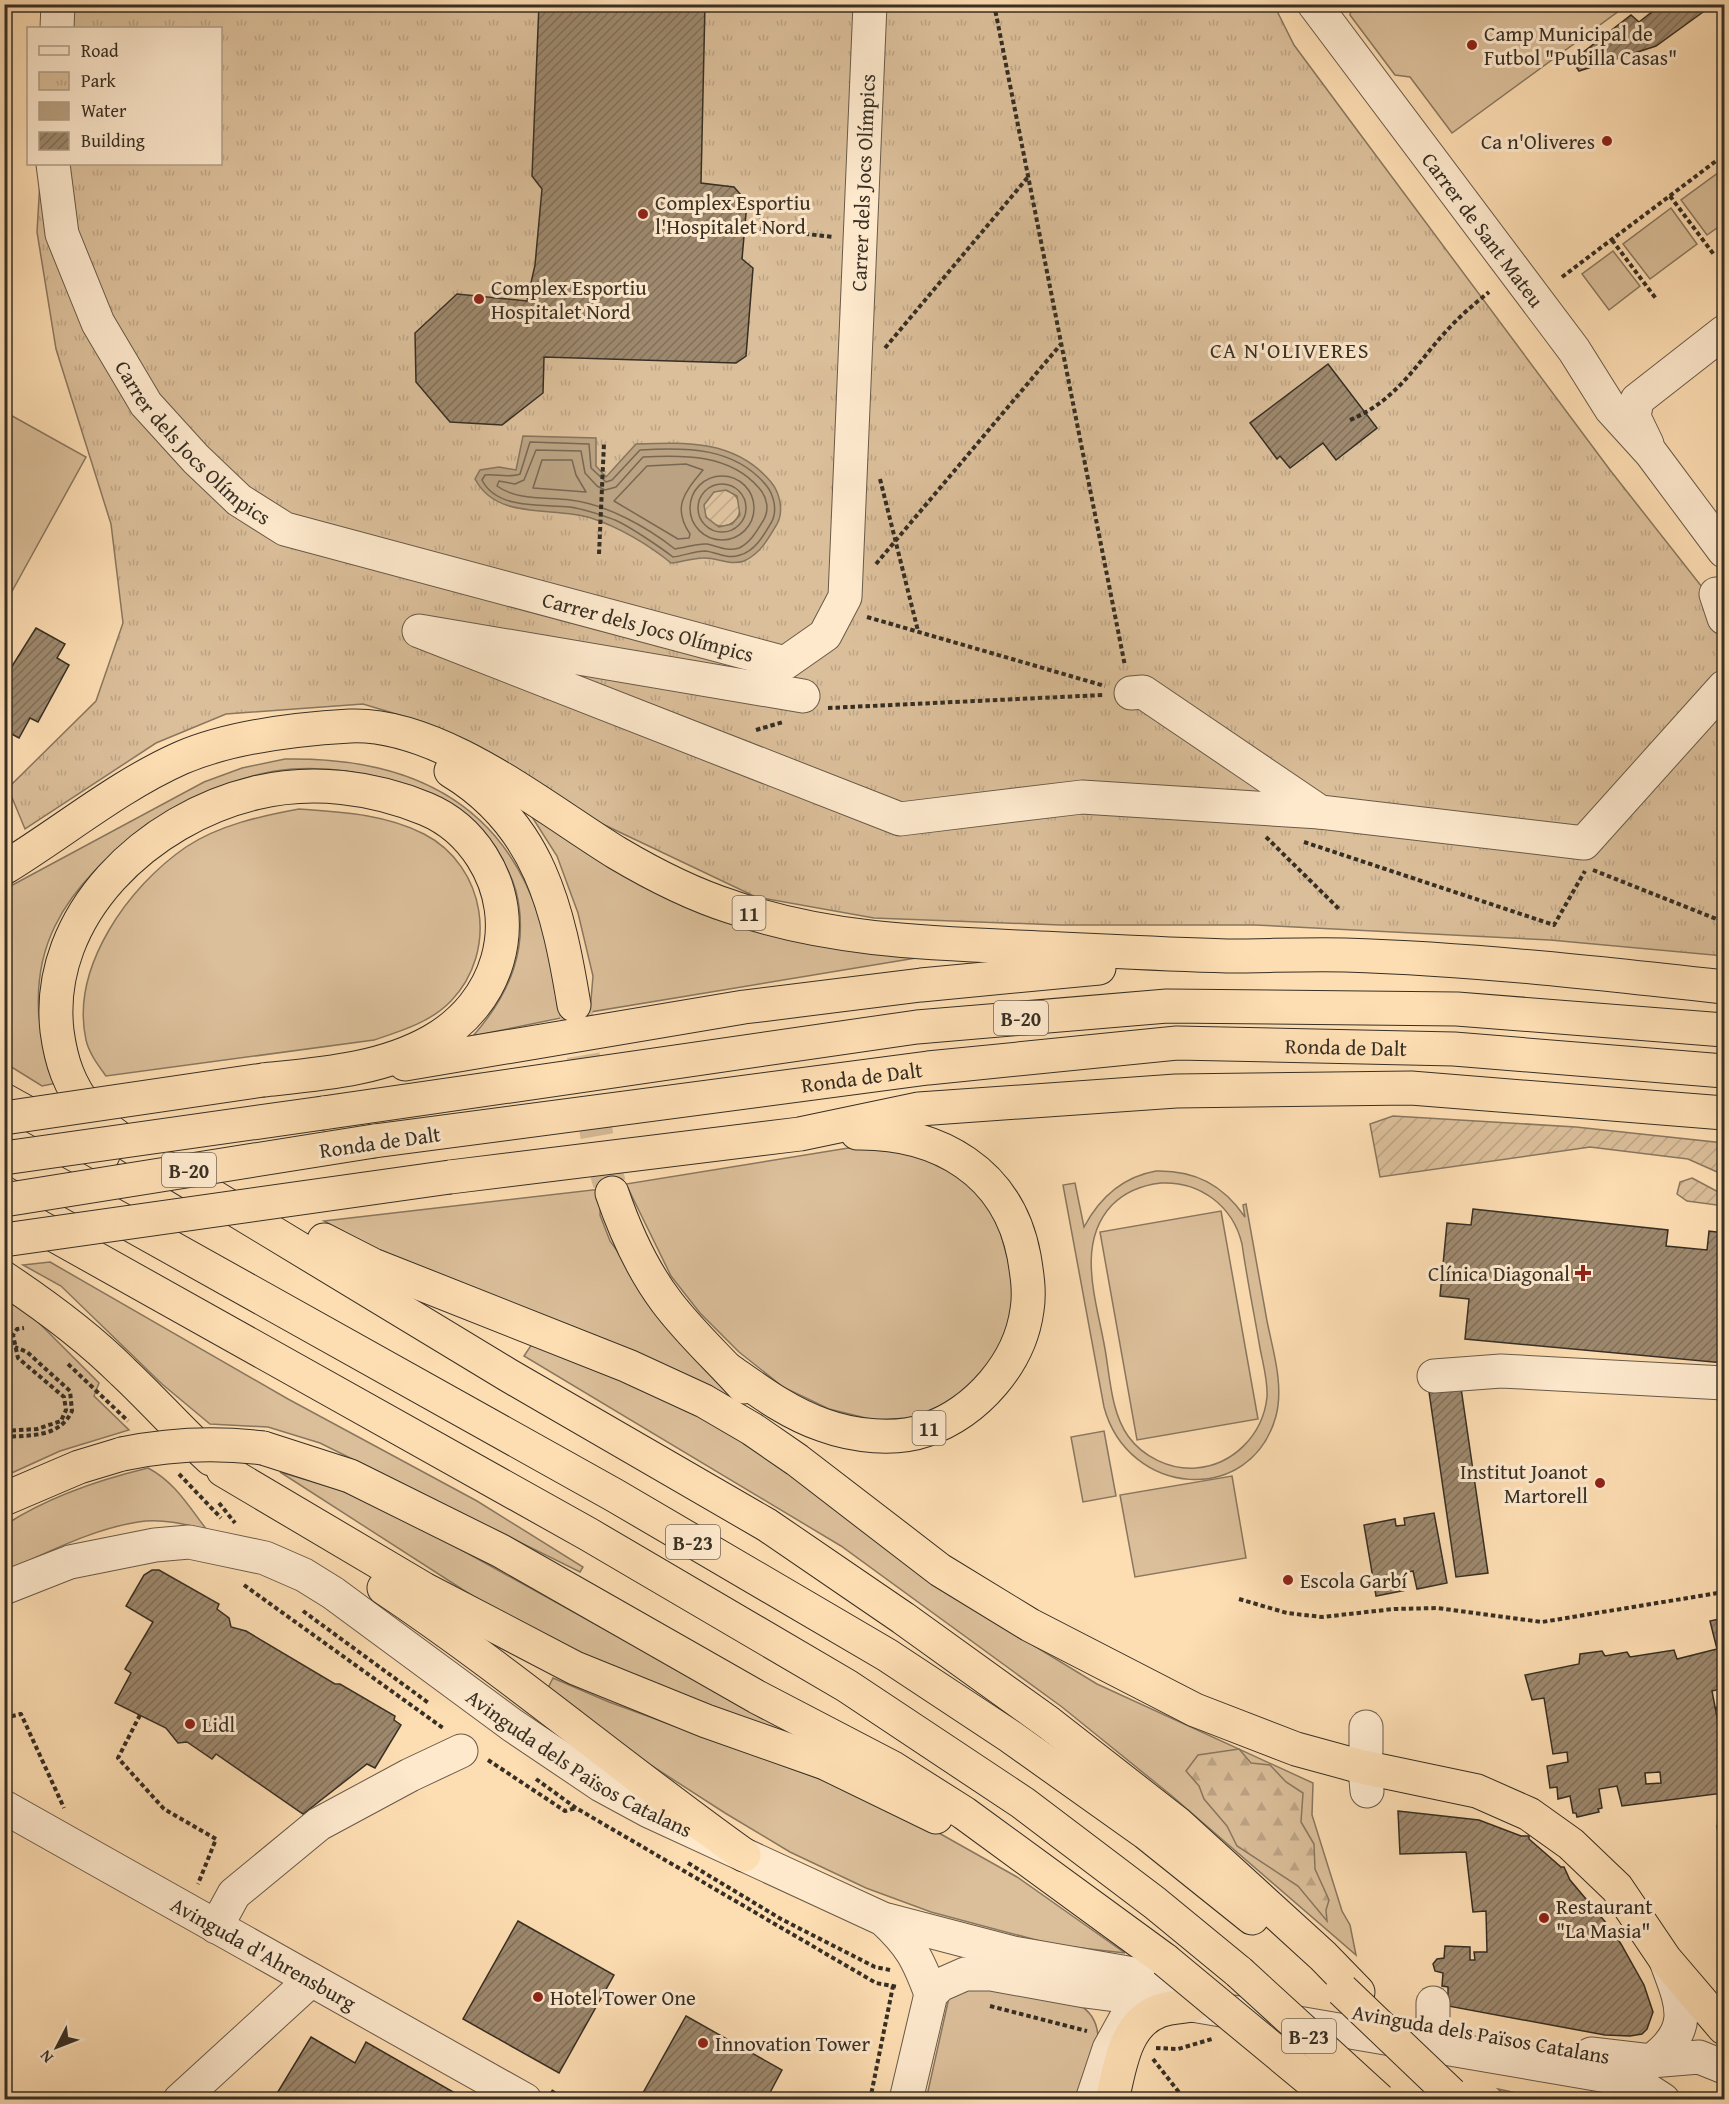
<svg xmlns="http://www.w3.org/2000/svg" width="1729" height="2104" font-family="'Gentium Book Plus',serif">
<defs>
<pattern id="forest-firs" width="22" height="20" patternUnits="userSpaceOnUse" patternTransform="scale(1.5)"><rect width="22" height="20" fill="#dbbf9a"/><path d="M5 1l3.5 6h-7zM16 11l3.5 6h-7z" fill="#bda485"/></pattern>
<pattern id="park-tufts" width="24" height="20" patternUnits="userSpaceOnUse" patternTransform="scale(1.5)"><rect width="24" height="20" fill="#dbbf9a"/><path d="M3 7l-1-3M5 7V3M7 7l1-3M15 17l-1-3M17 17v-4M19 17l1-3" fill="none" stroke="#bda485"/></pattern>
<pattern id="garden-furrows" width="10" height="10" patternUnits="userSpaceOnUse" patternTransform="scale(1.5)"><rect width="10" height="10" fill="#dbbf9a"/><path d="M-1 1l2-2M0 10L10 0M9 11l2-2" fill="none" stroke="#bda485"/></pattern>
<pattern id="building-hatch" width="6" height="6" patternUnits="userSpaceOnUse" patternTransform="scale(1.5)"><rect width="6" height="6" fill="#9e896e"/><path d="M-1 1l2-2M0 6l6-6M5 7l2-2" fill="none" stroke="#82705a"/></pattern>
</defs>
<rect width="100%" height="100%" fill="#fdddb2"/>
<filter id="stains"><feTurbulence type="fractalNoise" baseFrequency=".00333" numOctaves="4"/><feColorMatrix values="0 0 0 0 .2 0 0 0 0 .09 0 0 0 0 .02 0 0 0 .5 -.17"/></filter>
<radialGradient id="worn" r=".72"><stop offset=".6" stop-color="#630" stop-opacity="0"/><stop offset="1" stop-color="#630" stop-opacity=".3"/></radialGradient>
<!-- grass -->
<g fill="#dbbf9a" stroke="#89775f" stroke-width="1.5" fill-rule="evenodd">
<polygon points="1352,4 1627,4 1627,5 1452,133 1410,77 1395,75 1350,15"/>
<polygon points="1722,170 1724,174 1724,223 1707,235 1681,200"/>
<polygon points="1671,208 1697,244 1650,279 1623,244"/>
<polygon points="1613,251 1640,286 1609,310 1582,274"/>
<polygon points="5,412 86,457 5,604"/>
<path d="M285,759c120,-2 217,40 255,161 10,32 13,66 21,98l-88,18c37,-42 57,-89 43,-145 -8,-28 -22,-42 -41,-63 -29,-30 -46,-36 -85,-47 -32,-10 -65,-14 -98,-12 -85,6 -200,80 -237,157 -24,49 -21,109 2,157l-15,3 -37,-23v-174l199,-107 38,-14z"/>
<path d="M299,809c42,3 86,5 125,25 62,32 75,117 27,167 -20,21 -50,30 -77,39l-268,36c-8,-11 -17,-23 -20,-36 -16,-73 43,-154 100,-193 33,-22 75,-31 113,-38z"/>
<polygon points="527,809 670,896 922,957 590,1012 593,976 578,913 557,856"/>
<polygon points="873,1144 901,1147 953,1171 994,1209 1016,1289 1006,1344 968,1388 942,1405 911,1418 874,1420 829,1409 783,1387 739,1352 700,1313 671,1276 626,1184"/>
<path d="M1156,1171c39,-1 67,14 89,46l-2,-12 3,-1c7,39 14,78 21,117 6,30 17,64 9,95 -25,91 -148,81 -172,-9l-41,-222 12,-2 9,44c16,-30 38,-50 72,-56zM1161,1183c39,-2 72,23 81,61 5,35 12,69 18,104 3,16 8,33 7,49 -4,38 -34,68 -71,71 -26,2 -53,-11 -68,-32 -17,-24 -18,-59 -23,-87 -8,-47 -30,-105 7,-144 13,-13 31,-20 49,-22z"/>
<polygon points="601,1189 600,1215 610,1241 672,1328 733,1391 727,1397 390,1257 324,1221"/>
<polygon points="1221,1211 1258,1419 1137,1440 1100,1232"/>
<polygon points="50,1262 288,1399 477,1501 583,1567 580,1572 320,1443 268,1427 210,1424 162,1384 61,1286 23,1265"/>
<polygon points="5,1297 38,1322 99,1383 94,1396 129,1430 60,1451 5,1476"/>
<polygon points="534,1341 737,1431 1013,1633 1097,1684 1313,1783 1312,1815 1342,1911 1350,1925 1356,1955 1172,1796 1062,1707 841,1546 524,1356"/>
<polygon points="1104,1431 1116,1496 1083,1502 1071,1437"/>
<path d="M148,1468c27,14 41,39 59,62 -22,-6 -46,-12 -69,-8 -46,7 -91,31 -133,49v-46c43,-28 93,-45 143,-57z"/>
<polygon points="280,1472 340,1490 395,1513 806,1741 630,1681 482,1602"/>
<polygon points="1232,1476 1246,1558 1135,1577 1120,1495"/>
<polygon points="553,1678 609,1702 850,1790 930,1828 1017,1877 1125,1953 1055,1945 931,1912 866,1888 790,1852 725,1813 632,1753 548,1688"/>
<path d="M966,1983l112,21c14,8 20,19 20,35l-16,60 -156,1 22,-98 3,-8z"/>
<polygon points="1498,2089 1545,2099 1508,2099"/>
</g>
<!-- forest -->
<polygon fill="url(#forest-firs)" stroke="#89775f" stroke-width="1.5" points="1239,1749 1251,1763 1270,1765 1286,1782 1303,1793 1301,1822 1314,1844 1315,1869 1329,1900 1326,1910 1327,1921 1298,1886 1237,1846 1227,1826 1204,1799 1199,1786 1186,1771 1198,1755"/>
<!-- park -->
<polygon fill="url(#park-tufts)" stroke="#89775f" stroke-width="1.5" points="51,5 1274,5 1294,45 1360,134 1610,470 1724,615 1724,956 1550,940 1255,925 1061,925 874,918 756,897 594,820 495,756 426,723 363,704 226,714 156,743 25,829 8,788 96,701 123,623 111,524 56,349 37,232 41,164 220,164 220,28 50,28"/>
<!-- garden -->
<g fill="url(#garden-furrows)" stroke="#89775f" stroke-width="1.5">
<circle cx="722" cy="508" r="18"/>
<polygon points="1393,1116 1576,1127 1724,1143 1724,1175 1688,1159 1590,1147 1380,1177 1370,1124"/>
<polygon points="1692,1178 1724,1195 1724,1206 1687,1201 1677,1194 1680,1182"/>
</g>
<!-- water -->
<path fill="#baa282" stroke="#86745c" stroke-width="1.5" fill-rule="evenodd" d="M523,436l73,2v28l10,11 30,-33c51,-2 100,-4 135,38 9,11 13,29 6,42 -8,14 -17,30 -33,37 -14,5 -28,-4 -41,-3 -10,0 -21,4 -32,5 -22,-18 -52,-36 -80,-45 -38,-12 -94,3 -116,-39l5,-9 19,-3 17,3zM726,490l11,6 3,19 -8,9 -13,3 -13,-10 -2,-12 10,-13z"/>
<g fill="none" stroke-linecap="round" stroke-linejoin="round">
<!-- shore -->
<g stroke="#786853" stroke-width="1.5">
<path d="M530,442l59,2 2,24 15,14 6,-2 28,-30c46,-3 94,-3 126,35 8,10 12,26 5,38 -7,12 -16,28 -31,32 -13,5 -23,-3 -35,-4 -10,0 -22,5 -32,6 -13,-10 -44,-31 -58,-37 -14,-5 -30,-11 -45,-13 -28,-3 -73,3 -88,-27l3,-5c11,-1 26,3 35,-1z"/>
<path d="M536,450l45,1 4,22 12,13 8,4 11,-3 27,-30c41,-2 87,-3 116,31 8,9 11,22 4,33 -6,10 -13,22 -24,27 -11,4 -22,-2 -32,-4 -10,-1 -22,4 -32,5 -28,-22 -69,-45 -105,-49 -24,-3 -52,1 -73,-14l2,-5 16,3 9,-4z"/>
<polygon points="542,460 572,460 576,475 586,492 533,488"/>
<path d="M686,464l17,6c-17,21 -32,36 -13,64l-1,4 -11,1 -64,-38 33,-35z"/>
<circle cx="722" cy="508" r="32"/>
<circle cx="722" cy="508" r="24"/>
</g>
</g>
<!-- building -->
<g fill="url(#building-hatch)" stroke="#372f24" stroke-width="1.5" fill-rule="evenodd">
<polygon points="539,4 705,4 701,183 734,187 747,202 742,259 753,268 746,356 736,363 544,357 543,393 502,425 450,422 416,382 415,333 457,294 527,301 535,265 542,189 532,176"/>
<polygon points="1662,4 1714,4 1656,46 1579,71 1572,61 1631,15 1639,22"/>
<polygon points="1328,364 1377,428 1336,460 1323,443 1290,468 1280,456 1277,459 1250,423"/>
<polygon points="36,628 65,644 57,658 69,665 38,722 30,718 19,738 4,730 4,679"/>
<polygon points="1473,1209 1668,1230 1666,1246 1707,1250 1709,1231 1724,1233 1724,1363 1465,1339 1469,1299 1440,1296 1447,1223 1471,1225"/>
<polygon points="1460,1381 1488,1573 1456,1577 1428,1385"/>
<polygon points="1434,1513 1447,1583 1417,1589 1413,1571 1404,1573 1407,1590 1376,1596 1364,1525 1395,1519 1396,1526 1405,1525 1404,1518"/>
<polygon points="152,1570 159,1570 219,1604 217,1609 229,1618 231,1627 246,1631 335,1684 340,1684 395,1716 394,1720 401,1725 375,1768 367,1764 303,1814 216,1754 212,1759 187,1742 178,1743 166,1728 115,1703 131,1673 125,1669 153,1622 126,1606 144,1575"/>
<path d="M1724,1618v70l-12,3 12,63v31l-3,1 3,7 -102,13 -5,-20 -18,3 3,19 -4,1 1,3 -22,5 -1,-4h-3l-3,-17 -12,3 -1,-12 -7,1 -3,-22 21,-4 -1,-10 -14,2 -9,-56 -12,2 -7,-25 54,-11 1,-10 22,-3 3,5 22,-4 3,5 44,-7 3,9 40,-10 -7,-28zM1660,1772l1,11 -15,1 -1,-11z"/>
<polygon points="1398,1811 1479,1820 1521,1836 1529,1836 1529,1839 1561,1867 1564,1867 1570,1880 1607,1924 1621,1944 1644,1985 1653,2012 1647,2029 1642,2034 1630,2036 1605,2035 1448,2006 1448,1987 1442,1986 1443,1973 1435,1971 1433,1964 1437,1959 1444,1958 1445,1946 1470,1947 1470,1960 1475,1960 1474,1952 1487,1952 1486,1911 1473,1912 1466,1852 1400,1854"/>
<polygon points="1724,1825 1724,1873 1717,1826"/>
<polygon points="518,1921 614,1975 559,2073 463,2019"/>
<polygon points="686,2016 782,2070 766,2100 639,2100"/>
<polygon points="311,2037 355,2063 366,2042 455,2093 451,2100 273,2100"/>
</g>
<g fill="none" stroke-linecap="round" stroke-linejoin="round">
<!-- highway-tunnel -->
<polyline stroke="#d5ba96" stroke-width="33" stroke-dasharray="33 16" stroke-linecap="butt" points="575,1007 598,1142 612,1193"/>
<!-- minor casing -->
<g stroke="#685a48" stroke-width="35">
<g id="minor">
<path id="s1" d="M1314,4l260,346 37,59 40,44 73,98"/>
<polyline points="57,28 58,4"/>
<path id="s2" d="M53,164l9,70 36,89 48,81 50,55 43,41 46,29 500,134 40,-28 20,-38 25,-593"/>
<polyline points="1647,444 1634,417 1637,400 1724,332"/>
<polyline points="1716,594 1724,618"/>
<polyline points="1131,693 1143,692 1320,812 1584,843 1724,687"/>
<polyline points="803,696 419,631 900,819 1082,797 1320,812"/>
<polyline points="1434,1376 1501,1371 1724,1383"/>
<path id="s3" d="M4,1588l66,-26 85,-17 34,-3 76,16 39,17 29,18 179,132 89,60 48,26 234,108c28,26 35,40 48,75"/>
<polyline points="1366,1727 1366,1751"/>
<polyline points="1366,1780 1367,1791"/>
<path id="s4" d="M4,1807l521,293"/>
<polyline points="887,1920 1013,1953 1191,1984"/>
<polyline points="216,1927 234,1894 319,1824 410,1775 461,1751"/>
<polyline points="1433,2003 1433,2026"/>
<polyline points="1591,2054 1651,2061 1699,2057 1724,2067"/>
<path d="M1651,2061c44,-32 31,-57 15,-100"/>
<polyline points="180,2100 311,1980"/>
<polyline points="906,2100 931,1994 940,1985 965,1974 991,1974 1085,1991 1192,2005 1619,2078 1640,2085 1663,2100"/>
<polyline points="1092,2100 1109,2049 1125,2020"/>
</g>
</g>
<!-- highway casing -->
<g stroke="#372f24" stroke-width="35">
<g id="highway">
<path d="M451,771c89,54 107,138 123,234"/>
<path d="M4,868c59,-36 114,-82 177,-110 49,-21 116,-29 169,-32 89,-4 194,82 267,127 37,22 74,41 115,54 92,32 189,36 286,40 70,3 139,7 209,9 39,0 78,-2 118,-1 127,4 253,18 379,32"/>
<polyline points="405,1064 744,1007 921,985 1099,968"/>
<path d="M263,1080c57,-6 118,-10 169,-39 66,-37 92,-118 50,-184 -14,-22 -32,-38 -56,-48 -53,-22 -114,-30 -171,-16 -106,25 -211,121 -198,238 4,30 12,55 32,79 19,24 48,40 74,56l345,209 259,150 136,93 146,105 128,100 146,133 35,36"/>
<polyline points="4,1100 103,1155"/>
<polyline points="323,1113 917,1027 1167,1006 1457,1009 1724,1030"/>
<path id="s5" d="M374,1141l554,-73 249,-25 277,6 270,22"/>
<polyline points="4,1154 614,1495 887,1655 1011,1737 1146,1833 1252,1918"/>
<polyline points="450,1177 800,1134 919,1109 1176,1091 1411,1088 1724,1113"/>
<path d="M612,1193c13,38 30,76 54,108 23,31 52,57 78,86"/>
<polyline points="4,1207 588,1534 847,1686 1023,1803 1155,1903 1239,1972"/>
<polyline points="324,1240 373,1265 628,1366 704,1401 752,1429 797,1460 940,1570 1030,1625 1195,1710 1296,1749 1358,1766 1477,1791 1529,1814 1571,1844 1617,1888 1665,1959 1724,2028"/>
<path d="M4,1278c42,28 83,58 119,94 30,28 57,59 88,87"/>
<path d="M729,1370c30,21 59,43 94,55 30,11 72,16 103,5 51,-18 94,-67 101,-120 3,-18 0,-36 -3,-54 -16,-84 -85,-124 -167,-123"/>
<polyline points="263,1448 350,1476 501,1551 757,1697 893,1768 964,1813 1165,1960"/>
<polyline points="223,1470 424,1589 575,1668 706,1721 825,1763 936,1817"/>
<polyline points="4,1499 79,1467 122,1454"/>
<path d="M384,1588c124,83 238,180 360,267"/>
<path d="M1112,2100c8,-32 12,-76 47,-89 10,-4 22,-4 33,-6"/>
</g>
</g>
<!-- path -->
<g stroke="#372f24" stroke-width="4" stroke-dasharray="4.5 3" stroke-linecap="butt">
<polyline points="994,4 1125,666"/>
<polyline points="1670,196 1715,256"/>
<polyline points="745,227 833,237"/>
<polyline points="1612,240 1657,300"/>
<polyline points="1562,277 1724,155"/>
<polyline points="885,348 1028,177"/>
<path d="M1350,420c52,-22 69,-63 107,-100 10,-10 21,-19 32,-28"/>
<polyline points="880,479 918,631"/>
<polyline points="599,554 604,443"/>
<polyline points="876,564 1061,344"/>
<polyline points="867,617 1105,686"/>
<polyline points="828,708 1103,695"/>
<polyline points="756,730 783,722"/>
<polyline points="1266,837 1339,909"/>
<polyline points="1304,842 1554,925 1585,871"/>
<polyline points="1593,870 1724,922"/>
<polyline points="68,1364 128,1421"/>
<polyline points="4,1431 37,1429 61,1421 66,1410 64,1397 18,1358 13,1335 17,1329 24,1328"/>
<path d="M4,1437c27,-2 55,1 68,-26l-2,-20 -43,-39 -12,-5"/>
<polyline points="179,1474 221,1518"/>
<polyline points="219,1503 235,1523"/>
<polyline points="244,1585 443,1728"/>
<polyline points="1239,1599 1287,1613 1322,1617 1394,1609 1437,1608 1542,1622 1724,1592"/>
<polyline points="303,1611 430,1704"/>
<polyline points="1715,1709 1724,1706"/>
<polyline points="140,1715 118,1758 164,1809 216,1839 198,1884"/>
<polyline points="4,1718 21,1714 64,1808"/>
<polyline points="488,1760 565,1811 576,1808"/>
<polyline points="536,1779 576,1808 876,1983 898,1987"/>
<polyline points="688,1863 781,1919 875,1967 890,1970"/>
<polyline points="990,2006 1087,2031"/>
<polyline points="1156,2048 1178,2049 1212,2039"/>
<polyline points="1153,2059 1185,2100"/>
<polyline points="551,2091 566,2100"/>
<polyline points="870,2100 893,1986"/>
</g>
<!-- minor -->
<use href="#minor" stroke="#fee9cd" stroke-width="33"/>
<!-- highway -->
<use href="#highway" stroke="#fdddb2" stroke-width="33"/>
<!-- highway-bridge casing -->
<g stroke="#372f24" stroke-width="35" stroke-linecap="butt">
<g id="highway-bridge">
<polyline points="4,1118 263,1080"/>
<polyline points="4,1158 323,1113"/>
<polyline points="4,1200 374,1141"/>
<polyline points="4,1240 450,1177"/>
<path d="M122,1454c48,-10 92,-12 141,-6"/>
<polyline points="1165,1960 1334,2100"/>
<polyline points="1239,1972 1379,2100"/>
<polyline points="1342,1990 1451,2094"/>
</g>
</g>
<!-- highway-bridge -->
<use href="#highway-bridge" stroke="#fdddb2" stroke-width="33"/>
</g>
<!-- markers -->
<g fill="#8f2418" stroke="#fee9cd" stroke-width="2">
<circle cx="1472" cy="45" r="6"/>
<circle cx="1607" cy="141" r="6"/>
<circle cx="643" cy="214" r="6"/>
<circle cx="479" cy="299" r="6"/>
<path d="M1580 1264h6v6h6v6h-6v6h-6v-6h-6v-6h6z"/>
<circle cx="1600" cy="1483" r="6"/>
<circle cx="1288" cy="1580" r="6"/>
<circle cx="190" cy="1724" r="6"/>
<circle cx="1544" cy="1918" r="6"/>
<circle cx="538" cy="1997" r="6"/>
<circle cx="703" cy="2043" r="6"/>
</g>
<g text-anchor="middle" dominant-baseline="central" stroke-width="6" stroke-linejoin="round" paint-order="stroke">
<!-- shield labels -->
<g fill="#fee9cd" stroke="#736757" stroke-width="1.5">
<rect x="732.5" y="896" width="33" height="34" rx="4.5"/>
<rect x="994" y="1001" width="54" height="34" rx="4.5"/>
<rect x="162" y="1153" width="54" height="34" rx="4.5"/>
<rect x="912.5" y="1411" width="33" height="34" rx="4.5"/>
<rect x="666" y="1525" width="54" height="34" rx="4.5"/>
<rect x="1282" y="2019" width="54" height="34" rx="4.5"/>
</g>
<g font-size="20" font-weight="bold" fill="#372f24">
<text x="749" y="913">11</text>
<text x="1021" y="1018">B-20</text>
<text x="189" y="1170">B-20</text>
<text x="929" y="1428">11</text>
<text x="693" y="1542">B-23</text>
<text x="1309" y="2036">B-23</text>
</g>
<!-- poi labels -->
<g font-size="21" fill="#372f24" stroke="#fee9cd" text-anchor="start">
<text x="1484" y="33">Camp Municipal de<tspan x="1484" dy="24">Futbol "Pubilla Casas"</tspan></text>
<text x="1595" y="141" text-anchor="end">Ca n'Oliveres</text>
<text x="655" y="202">Complex Esportiu<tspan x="655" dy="24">l'Hospitalet Nord</tspan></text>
<text x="491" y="287">Complex Esportiu<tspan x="491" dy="24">Hospitalet Nord</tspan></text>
<text x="1570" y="1273" text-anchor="end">Clínica Diagonal</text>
<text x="1588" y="1471" text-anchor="end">Institut Joanot<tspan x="1588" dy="24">Martorell</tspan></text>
<text x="1300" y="1580">Escola Garbí</text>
<text x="202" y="1724">Lidl</text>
<text x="1556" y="1906">Restaurant<tspan x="1556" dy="24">"La Masia"</tspan></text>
<text x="550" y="1997">Hotel Tower One</text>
<text x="715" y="2043">Innovation Tower</text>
</g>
<!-- street labels -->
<g font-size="21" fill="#372f24" stroke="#fee9cd">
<text stroke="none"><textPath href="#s2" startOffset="1473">Carrer dels Jocs Olímpics</textPath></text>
<text stroke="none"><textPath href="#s1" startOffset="282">Carrer de Sant Mateu</textPath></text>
<text stroke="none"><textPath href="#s2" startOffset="321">Carrer dels Jocs Olímpics</textPath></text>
<text stroke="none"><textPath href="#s2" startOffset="825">Carrer dels Jocs Olímpics</textPath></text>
<text stroke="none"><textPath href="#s5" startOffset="978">Ronda de Dalt</textPath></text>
<text stroke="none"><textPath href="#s5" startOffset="492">Ronda de Dalt</textPath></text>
<text transform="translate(380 1142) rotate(-8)">Ronda de Dalt</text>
<text stroke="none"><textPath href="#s3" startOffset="646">Avinguda dels Països Catalans</textPath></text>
<text stroke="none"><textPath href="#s4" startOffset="298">Avinguda d'Ahrensburg</textPath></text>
<text transform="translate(1481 2034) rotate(10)">Avinguda dels Països Catalans</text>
</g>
<!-- neighbourhood labels -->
<g font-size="22" letter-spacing="1.5" fill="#372f24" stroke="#fee9cd">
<text x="1290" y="350">CA N'OLIVERES</text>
</g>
</g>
<!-- margin -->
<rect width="1729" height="2104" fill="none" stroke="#fdddb2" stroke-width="24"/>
<rect x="6" y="6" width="1717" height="2092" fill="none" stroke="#372f24" stroke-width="3"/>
<rect x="12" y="12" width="1705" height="2080" fill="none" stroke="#372f24" stroke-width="1.5"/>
<!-- legend -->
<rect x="27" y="27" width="195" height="138" fill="#fee9cd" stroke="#ae9f89" stroke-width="1.5"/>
<rect x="39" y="46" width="30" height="9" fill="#fee9cd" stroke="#ae9f89" stroke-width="1.5"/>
<text x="81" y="57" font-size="18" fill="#372f24">Road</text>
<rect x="39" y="72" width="30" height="18" fill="url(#park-tufts)" stroke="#ae9f89" stroke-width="1.5"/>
<text x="81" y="87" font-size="18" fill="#372f24">Park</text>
<rect x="39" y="102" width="30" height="18" fill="#baa282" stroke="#ae9f89" stroke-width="1.5"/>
<text x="81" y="117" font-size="18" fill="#372f24">Water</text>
<rect x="39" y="132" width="30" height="18" fill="url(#building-hatch)" stroke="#ae9f89" stroke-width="1.5"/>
<text x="81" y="147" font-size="18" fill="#372f24">Building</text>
<!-- north arrow -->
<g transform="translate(57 2047) rotate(228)" stroke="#fee9cd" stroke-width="4.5" paint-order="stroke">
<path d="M0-4.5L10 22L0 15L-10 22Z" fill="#372f24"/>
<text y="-9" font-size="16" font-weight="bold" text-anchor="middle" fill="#372f24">N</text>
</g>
<rect width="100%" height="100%" filter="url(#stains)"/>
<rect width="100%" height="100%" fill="url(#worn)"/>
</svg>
